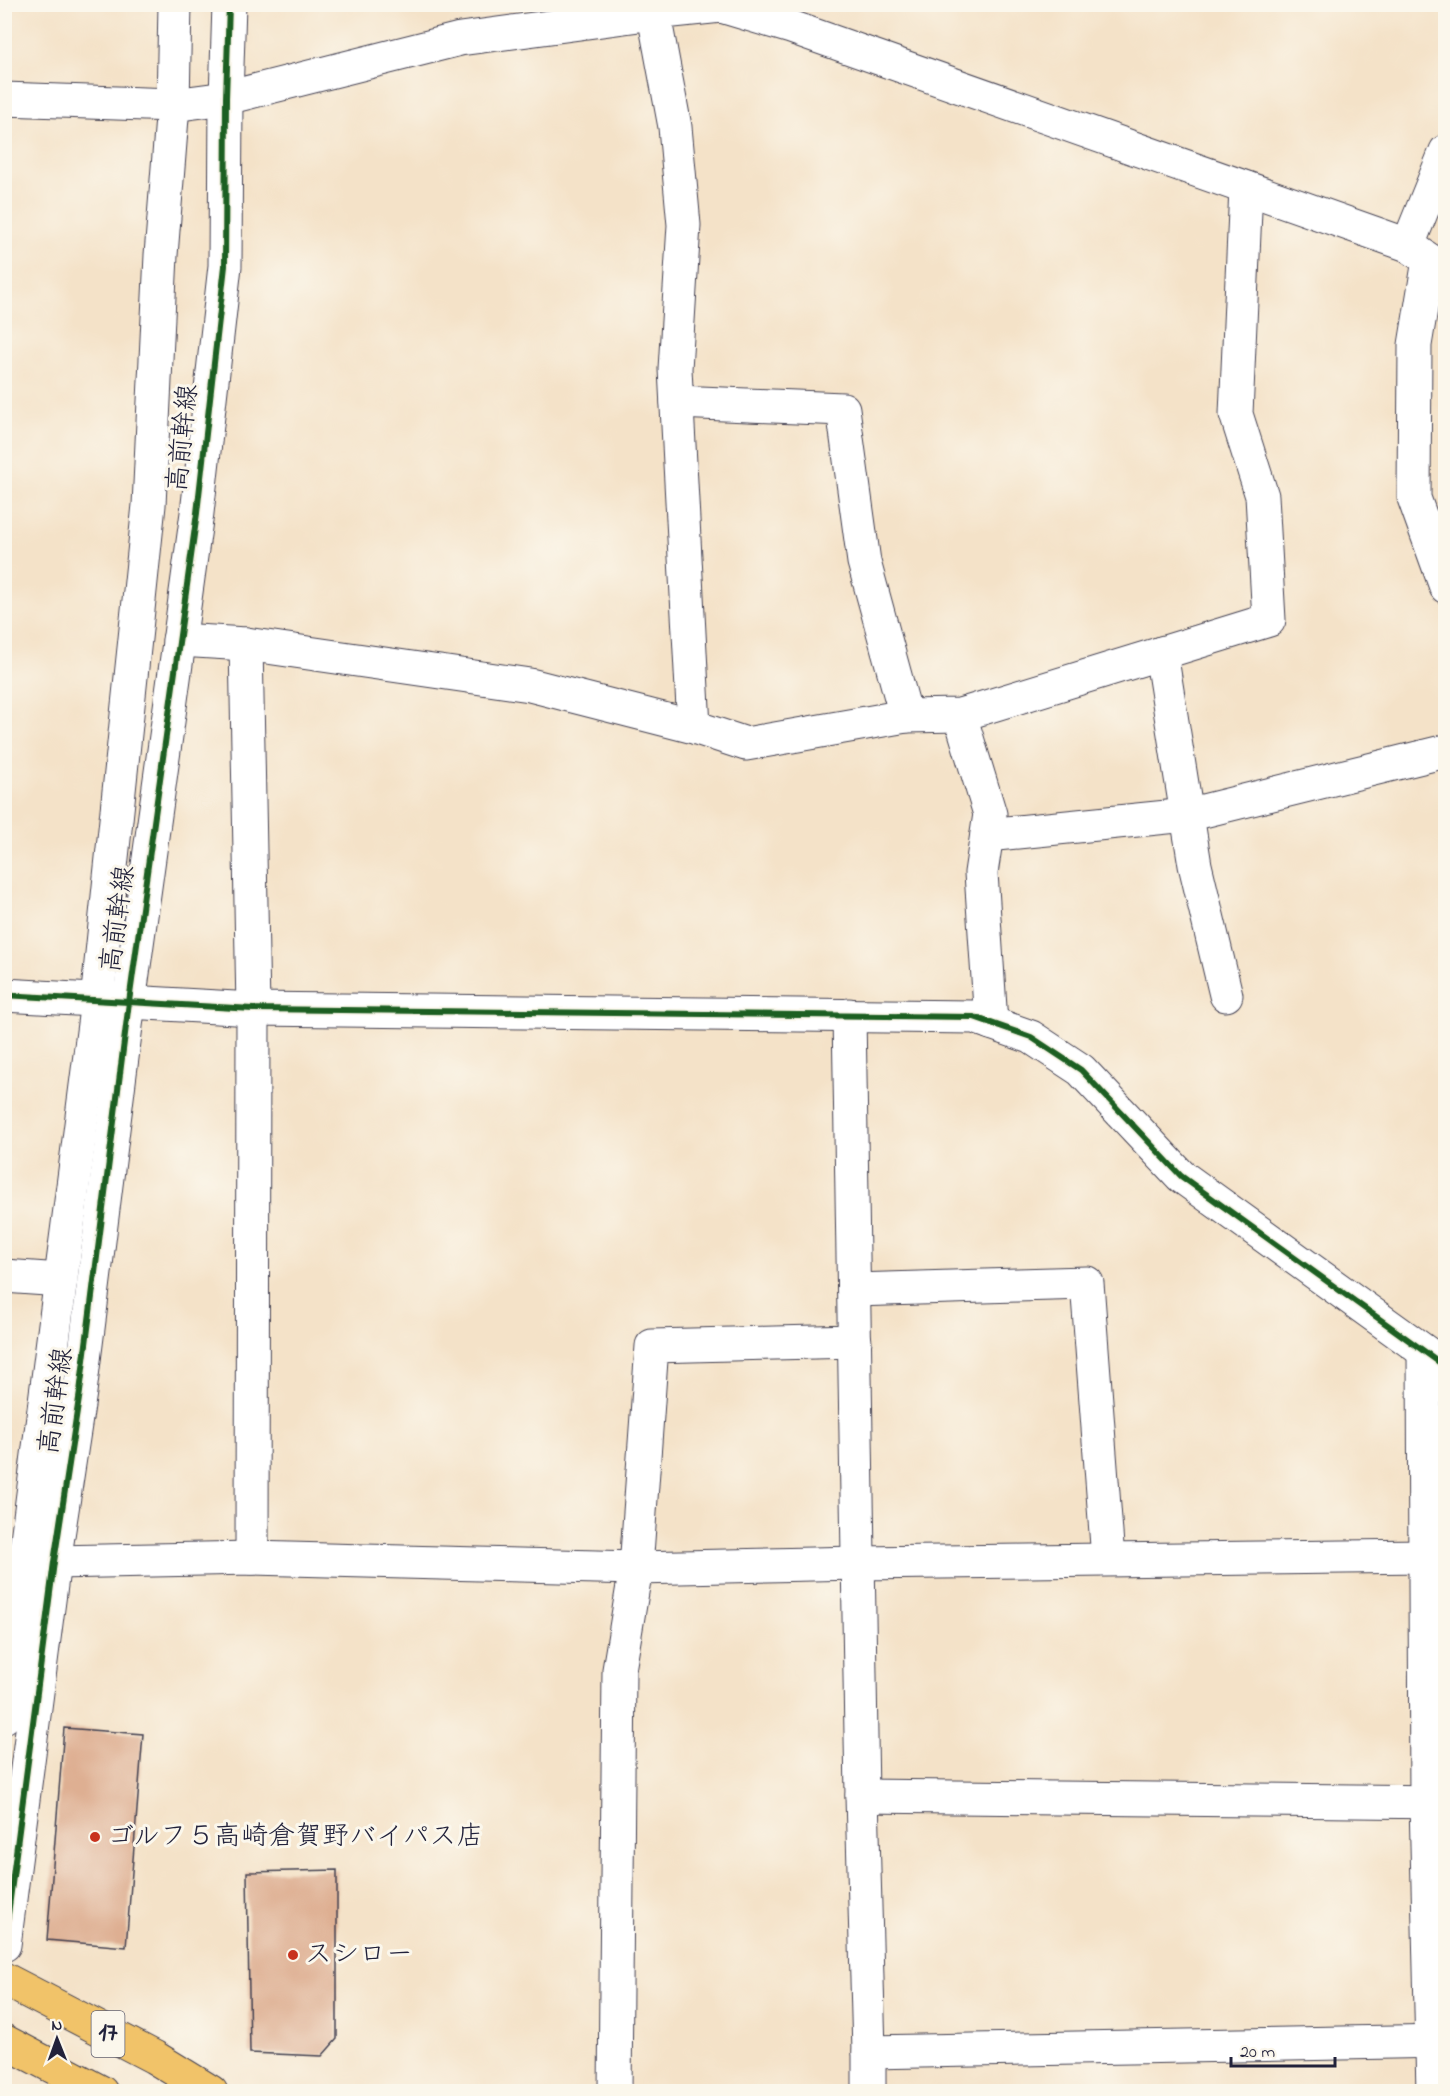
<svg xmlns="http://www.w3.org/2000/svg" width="1450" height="2096" font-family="'Indie Flower','Klee One',sans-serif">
<rect width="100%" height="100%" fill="#fbf7ec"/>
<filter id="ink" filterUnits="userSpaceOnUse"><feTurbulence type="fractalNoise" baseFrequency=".0167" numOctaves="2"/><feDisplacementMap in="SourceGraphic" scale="12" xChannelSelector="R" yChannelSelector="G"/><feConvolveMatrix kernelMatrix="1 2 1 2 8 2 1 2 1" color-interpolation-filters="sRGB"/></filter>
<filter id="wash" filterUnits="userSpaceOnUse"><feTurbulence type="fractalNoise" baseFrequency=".008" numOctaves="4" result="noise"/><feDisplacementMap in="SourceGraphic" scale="24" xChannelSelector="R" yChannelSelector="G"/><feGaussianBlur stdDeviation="1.35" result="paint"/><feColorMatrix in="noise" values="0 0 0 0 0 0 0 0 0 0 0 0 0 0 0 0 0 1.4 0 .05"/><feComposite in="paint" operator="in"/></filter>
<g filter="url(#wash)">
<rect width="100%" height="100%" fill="#f4e2c8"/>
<g id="blocks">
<!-- building -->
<g fill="#deaf92">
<polygon points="64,1728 143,1734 126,1947 47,1940"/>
<polygon points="337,1870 337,2039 322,2056 250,2053 247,1872"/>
</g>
</g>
</g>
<g filter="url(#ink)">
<use href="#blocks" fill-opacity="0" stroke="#423f50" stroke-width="1.5"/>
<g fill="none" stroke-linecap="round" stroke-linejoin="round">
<!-- minor casing -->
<g stroke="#423f50" stroke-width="35">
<g id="minor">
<polyline points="652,4 675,127 684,225 675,369 694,727"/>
<polyline points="4,99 173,105 226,98 460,39 654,13 721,6 791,27 1408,245 1429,260 1446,268"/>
<polyline points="1408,245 1446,151"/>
<polyline points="1429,260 1415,345 1414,498 1446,587"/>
<polyline points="677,402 843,409 864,562 906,716"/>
<polyline points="179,640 246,644 530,685 694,727 746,744 906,716 960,715 1269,620 1262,496 1236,414 1246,188"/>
<polyline points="246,644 253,1009 252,1558"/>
<polyline points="1161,653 1195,865 1226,995"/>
<polyline points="960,715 990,814 981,873 991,1023"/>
<polyline points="987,835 1187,815 1446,751"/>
<polyline points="4,995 253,1009 974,1017 1031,1037 1081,1070 1181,1176 1446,1367"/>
<polyline points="849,1015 862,1796 869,2052 869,2092"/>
<polyline points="4,1276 61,1280"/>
<polyline points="854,1290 1087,1283 1108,1559"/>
<polyline points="1424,1352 1426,1803 1433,2092"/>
<polyline points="33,1560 54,1562 252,1558 636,1568 652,1346 855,1341"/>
<polyline points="4,1717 97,1001 149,505 161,255 173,105 175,4"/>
<polyline points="862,1796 1446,1802"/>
<polyline points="4,1945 54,1562 80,1392 129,1002 197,513 225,266 226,98 229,4"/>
<polyline points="869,2052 1446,2041"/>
<polyline points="615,2092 619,1670 636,1568 858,1563 1425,1556"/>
</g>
</g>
<!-- highway casing -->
<g stroke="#423f50" stroke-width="35">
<g id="highway">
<polyline points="4,1979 154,2057 211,2092"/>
<polyline points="4,2041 101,2092"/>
</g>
</g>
<!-- minor -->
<use href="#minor" stroke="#fff" stroke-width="33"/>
<!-- highway -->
<use href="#highway" stroke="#f1c369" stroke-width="33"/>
<!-- cycleway casing -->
<g stroke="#fbf7ec" stroke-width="10">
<g id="cycleway">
<polyline points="4,995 253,1009 974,1017 1031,1037 1081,1070 1181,1176 1446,1367"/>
<polyline points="4,1945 54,1562 80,1392 129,1002 197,513 225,266 226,98 229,4"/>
</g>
</g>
<!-- cycleway -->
<use href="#cycleway" stroke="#1b5e20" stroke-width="6"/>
</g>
</g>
<!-- markers -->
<g fill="#c8321e" stroke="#fbf7ec" stroke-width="2">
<circle cx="95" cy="1837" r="6"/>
<circle cx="293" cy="1955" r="6"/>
</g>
<g text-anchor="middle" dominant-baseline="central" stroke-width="6" stroke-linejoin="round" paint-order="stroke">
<!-- shield labels -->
<rect fill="#fbf7ec" stroke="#636270" stroke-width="1.5" x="91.5" y="2011" width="33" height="46" rx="4.5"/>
<g font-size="26" font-weight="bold" fill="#22223b">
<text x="108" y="2034">17</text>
</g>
<!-- street labels -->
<g font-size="27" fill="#22223b" stroke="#fbf7ec">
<text transform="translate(184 438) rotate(-84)">高前幹線</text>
<text transform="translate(119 919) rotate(-82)">高前幹線</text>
<text transform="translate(57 1401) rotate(-82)">高前幹線</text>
</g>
<!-- poi labels -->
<g font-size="27" fill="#22223b" stroke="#fbf7ec" text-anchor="start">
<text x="107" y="1837">ゴルフ５高崎倉賀野バイパス店</text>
<text x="305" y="1955">スシロー</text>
</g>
</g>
<!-- margin -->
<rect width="1450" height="2096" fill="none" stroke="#fbf7ec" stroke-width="24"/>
<!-- north arrow -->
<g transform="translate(57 2039) rotate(359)" stroke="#fbf7ec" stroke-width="4.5" paint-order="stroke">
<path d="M0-4.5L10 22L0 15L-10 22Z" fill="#22223b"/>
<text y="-9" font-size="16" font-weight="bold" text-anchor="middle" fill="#22223b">N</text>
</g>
<!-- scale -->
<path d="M1231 2057v9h104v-9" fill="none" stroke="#22223b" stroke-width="3"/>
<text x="1240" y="2057" font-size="18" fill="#22223b" stroke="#fbf7ec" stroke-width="4.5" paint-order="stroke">20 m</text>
</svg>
